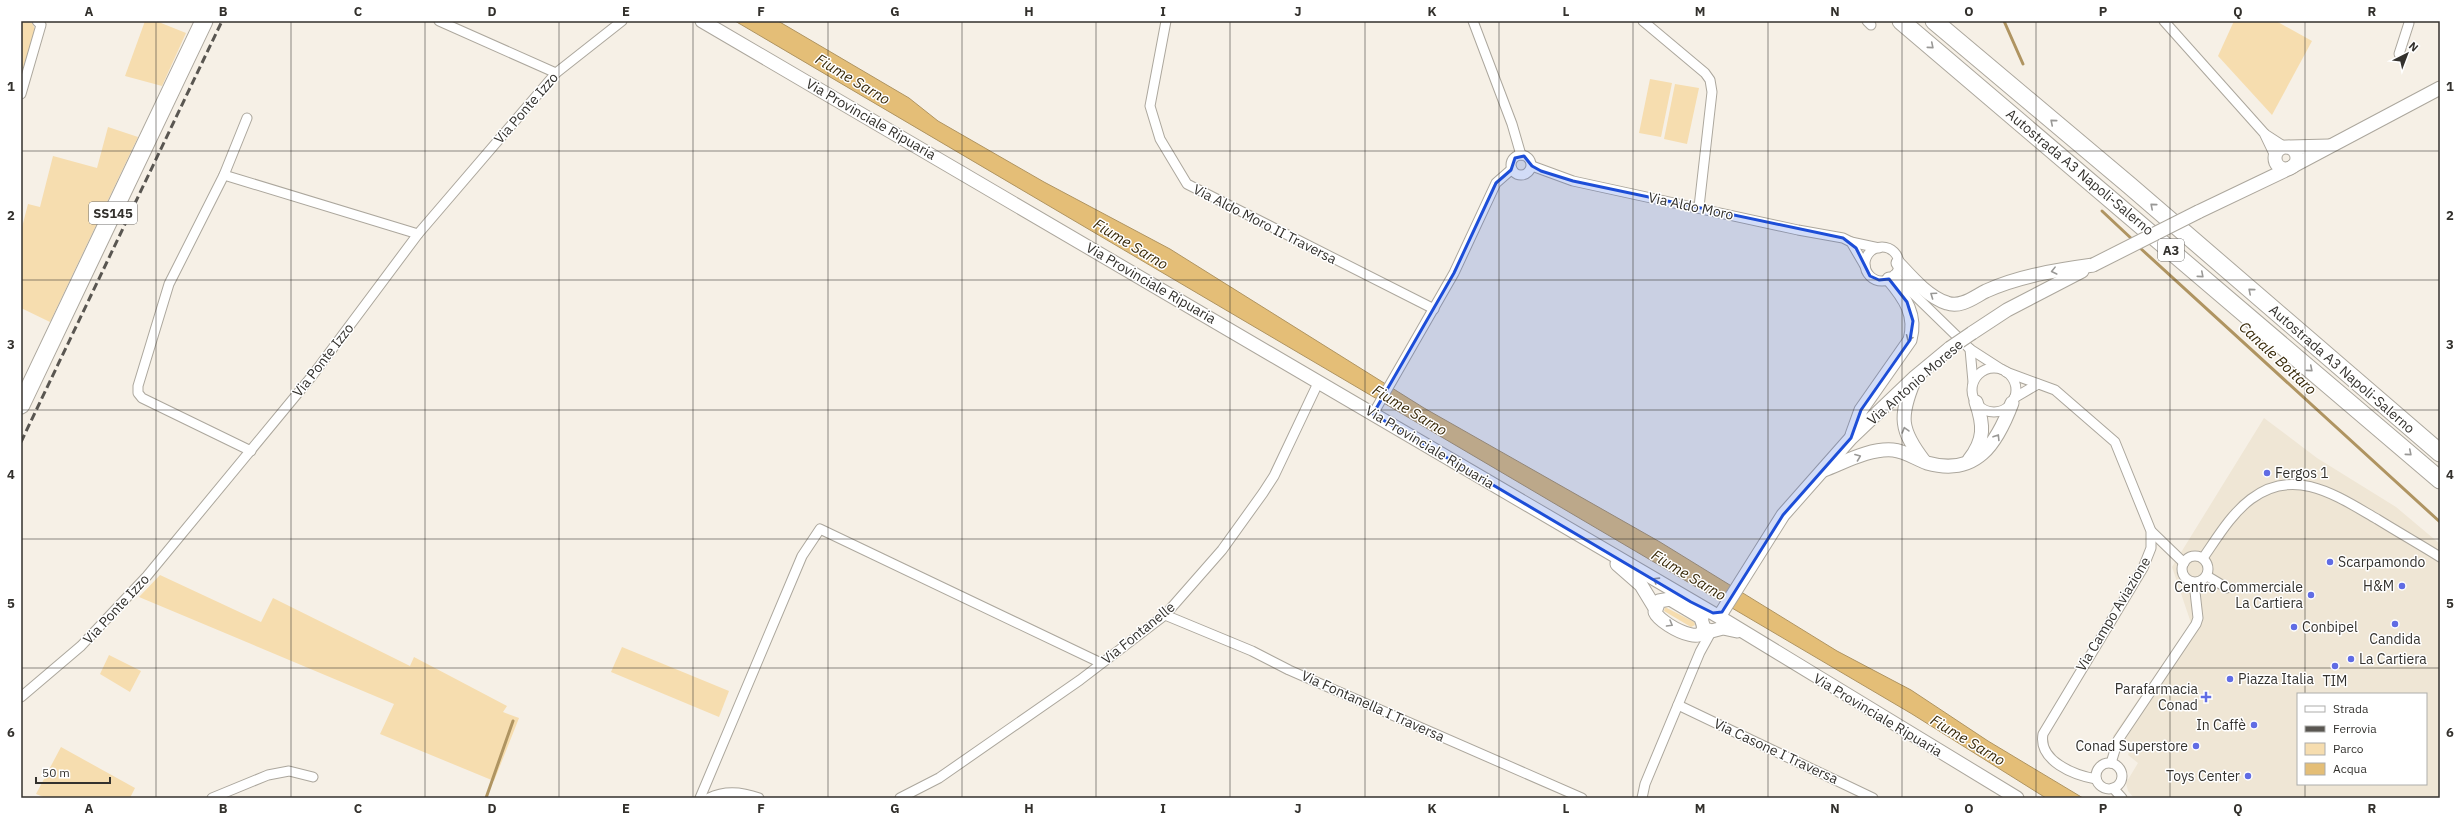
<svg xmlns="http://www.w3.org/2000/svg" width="2461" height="819" font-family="'IBM Plex Sans',sans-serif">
<rect width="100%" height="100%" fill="#f6f0e6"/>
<!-- built -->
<path fill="#efe6d5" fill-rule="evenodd" d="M2264,418l53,40 79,49 44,37v254h-306l-6,-7 -2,-8 12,-20 -10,-8 2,-7 -17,-12 78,-113 -19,-56zM2298,694h128v90h-128z"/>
<!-- green -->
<g fill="#f6ddaf">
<polygon points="24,21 32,23 35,29 21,76 21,23"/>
<polygon points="145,21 156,21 186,33 162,86 125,76"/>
<polygon points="2234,21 2276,21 2312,41 2272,115 2218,56"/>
<polygon points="1650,79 1672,83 1661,137 1639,133"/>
<polygon points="1675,84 1699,88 1687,144 1664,139"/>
<polygon points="108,127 138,137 50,322 21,308 21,231 28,204 40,207 53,156 97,168"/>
<polygon points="160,575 261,622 273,598 410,666 414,657 507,706 503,712 519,718 494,781 380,734 394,704 139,597"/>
<polygon points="1665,607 1694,622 1695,625 1691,627 1664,611"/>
<polygon points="622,647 729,691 719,717 611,672"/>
<polygon points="109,655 141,671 130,692 100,674"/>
<polygon points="61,747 135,788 130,798 46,798 36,794"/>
</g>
<!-- water -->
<polygon fill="#e4be77" stroke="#af9461" points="735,21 778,21 909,98 938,121 1044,182 1170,249 1424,408 1660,542 1837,651 1911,690 1988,741 2083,798 2046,798 1912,714"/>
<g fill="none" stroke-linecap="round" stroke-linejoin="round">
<!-- stream -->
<g stroke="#af9461" stroke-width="3">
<polyline points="2004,21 2023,64"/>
<polyline points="2102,211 2134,241"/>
<polyline points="2139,247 2440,522"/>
<polyline points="486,798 513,721"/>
</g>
<!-- street casing -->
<g stroke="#aca79d" stroke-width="11">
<g id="street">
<polyline points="439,21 556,73"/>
<polyline points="1166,21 1150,106 1160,139 1187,184 1434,309"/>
<polyline points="1473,21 1512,124 1521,155"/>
<polyline points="1643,21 1705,73 1710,80 1712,92 1699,207"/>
<polyline points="1867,21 1871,25"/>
<polyline points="2164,21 2264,133 2275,156"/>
<polyline points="2399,54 2409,23"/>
<polyline points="21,94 41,25 37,21"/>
<polyline points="247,118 224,175 169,284 138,386 138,393 142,398 251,451"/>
<polyline points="2265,134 2285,147"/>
<circle cx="1521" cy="165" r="10"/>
<polyline points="1532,166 1573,181 1798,230 1843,238 1851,242 1865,266"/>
<polyline points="224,175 418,234"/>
<polyline points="1851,242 1879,248"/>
<circle cx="1882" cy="264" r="17"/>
<polyline points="1894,275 1970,349 2001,369"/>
<polyline points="1970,349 1973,382"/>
<circle cx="1994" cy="390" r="22"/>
<path d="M2006,372l49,18 60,52 36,89v17l-8,20 -100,166c-5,27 31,41 53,45"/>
<polyline points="2014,398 2038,384"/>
<polyline points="1373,414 1454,273 1496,183 1512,169"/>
<polyline points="2152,532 2184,563"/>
<circle cx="2195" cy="569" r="13"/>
<path d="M2203,558c14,-20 28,-44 48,-59 44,-33 86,-3 126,20 21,13 42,25 63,38"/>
<polyline points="2207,576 2227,588"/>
<polyline points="1165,615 1252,651 1289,670 1582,798"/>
<polyline points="21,697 81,646 147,576 312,376 418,234 556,73 622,21"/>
<polyline points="1678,705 1873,798"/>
<circle cx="2109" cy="776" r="13"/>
<polyline points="2111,763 2118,740 2196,624 2198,618 2194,583"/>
<polyline points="2113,788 2122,798"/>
<polyline points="212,798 268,775 289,771 313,777"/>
<polyline points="700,798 802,556 820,529 1101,663"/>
<path d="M709,798c16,-8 34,-6 50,0"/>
<polyline points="900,798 939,778 1080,680 1165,615 1222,550 1263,493 1274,476 1319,381"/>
<polyline points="1642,798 1645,784 1700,652 1711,632 1709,628"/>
</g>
</g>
<!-- secondary casing -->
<g stroke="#aca79d" stroke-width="15">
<g id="secondary">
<polyline points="702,21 1721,618 2017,798"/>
<polyline points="2289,147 2329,146"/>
<circle cx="2286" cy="158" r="11"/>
<polyline points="2293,166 2440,88"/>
<polyline points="2198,212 2290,168"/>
<path d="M1898,263c13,14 30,34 49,40 14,5 27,-6 39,-12 33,-15 71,-21 107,-26"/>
<polyline points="1972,333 2007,310 2082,271"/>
<path d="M1914,381c-15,36 -14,49 10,80"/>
<path d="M1852,435l9,-25 49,-70c7,-25 -5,-42 -21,-61"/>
<path d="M1969,460c16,-20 15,-35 7,-58"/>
<path d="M1824,470c21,-8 46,-22 69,-20 12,1 23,9 34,13 50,14 70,-20 85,-60"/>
<polyline points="1617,564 1641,585 1655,608"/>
<path d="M1692,603c38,57 -31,24 -37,9l4,-11 11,-2 32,19"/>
<polyline points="1721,618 1722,612 1783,515 1851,438 1915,377 1950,348"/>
<polyline points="1700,634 1723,628 1737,631"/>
</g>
</g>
<!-- highway casing -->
<g stroke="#aca79d" stroke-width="19">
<g id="highway">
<polyline points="1901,21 2440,480"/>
<polyline points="1934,21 2129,185 2440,453"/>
<polyline points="21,405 204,21"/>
</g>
</g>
<!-- street -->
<use href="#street" stroke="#fff" stroke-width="9"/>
<!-- secondary -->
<use href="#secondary" stroke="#fff" stroke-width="13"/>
<!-- highway -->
<use href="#highway" stroke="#fff" stroke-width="17"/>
<!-- rail -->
<polyline stroke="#595651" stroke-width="3" stroke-dasharray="8 4" stroke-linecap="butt" points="21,442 222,21"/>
<!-- secondary-bridge casing -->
<g stroke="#aca79d" stroke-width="15" stroke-linecap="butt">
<g id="secondary-bridge">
<polyline points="2093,265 2198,212"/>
<polyline points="1950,348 1972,333"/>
</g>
</g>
<!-- secondary-bridge -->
<use href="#secondary-bridge" stroke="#fff" stroke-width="13"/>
</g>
<!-- one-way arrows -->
<defs><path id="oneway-chevron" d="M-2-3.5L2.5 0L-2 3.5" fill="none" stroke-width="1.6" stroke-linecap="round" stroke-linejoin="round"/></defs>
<g stroke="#999896">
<use href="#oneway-chevron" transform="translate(1931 46) rotate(40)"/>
<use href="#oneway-chevron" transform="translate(2053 122) rotate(-140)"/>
<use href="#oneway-chevron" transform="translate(2153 206) rotate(-139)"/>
<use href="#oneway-chevron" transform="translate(2054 271) rotate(166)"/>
<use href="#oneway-chevron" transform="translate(2201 275) rotate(41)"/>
<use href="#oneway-chevron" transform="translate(2251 291) rotate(-139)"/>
<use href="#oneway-chevron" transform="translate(1933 295) rotate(-145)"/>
<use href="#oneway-chevron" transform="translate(1909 338) rotate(113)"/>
<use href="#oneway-chevron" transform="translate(2310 369) rotate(40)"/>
<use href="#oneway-chevron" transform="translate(1905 430) rotate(-106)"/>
<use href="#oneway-chevron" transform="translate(1997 437) rotate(-58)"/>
<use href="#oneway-chevron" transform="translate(2409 453) rotate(40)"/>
<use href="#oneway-chevron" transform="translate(1858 457) rotate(-21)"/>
<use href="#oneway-chevron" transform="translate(1656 580) rotate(-148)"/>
<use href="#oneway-chevron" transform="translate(1670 624) rotate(30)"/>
</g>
<!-- marked area -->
<path fill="#1d4ed8" fill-opacity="0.2" stroke="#1d4ed8" stroke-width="3" stroke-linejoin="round" d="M1524,156l8,10 9,5 32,10 270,57 13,10 14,28 9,4 10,-1 18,23 6,19 -3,19 -49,70 -10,28 -68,77 -61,97 -9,1 -22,-11 -318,-188 81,-141 42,-90 15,-13 4,-12z"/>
<!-- grid -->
<path fill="none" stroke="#33312d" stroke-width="1" stroke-opacity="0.55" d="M156,21v777M291,21v777M425,21v777M559,21v777M693,21v777M828,21v777M962,21v777M1096,21v777M1230,21v777M1365,21v777M1499,21v777M1633,21v777M1768,21v777M1902,21v777M2036,21v777M2170,21v777M2305,21v673M21,151h2419M21,280h2419M21,410h2419M21,539h2419M21,668h2419M2305,784v14"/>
<!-- markers -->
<g fill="#606ce4" stroke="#fff" stroke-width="1.5">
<circle cx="2267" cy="473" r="4"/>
<circle cx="2330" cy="562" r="4"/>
<circle cx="2402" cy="586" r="4"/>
<circle cx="2311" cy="595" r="4"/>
<circle cx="2395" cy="624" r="4"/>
<circle cx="2294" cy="627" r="4"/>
<circle cx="2351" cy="659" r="4"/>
<circle cx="2335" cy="666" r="4"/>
<circle cx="2230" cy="679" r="4"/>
<path d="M2204 691h4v4h4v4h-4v4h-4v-4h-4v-4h4z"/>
<circle cx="2254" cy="725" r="4"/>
<circle cx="2196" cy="746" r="4"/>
<circle cx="2248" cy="776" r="4"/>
</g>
<g text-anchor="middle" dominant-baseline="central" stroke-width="3" stroke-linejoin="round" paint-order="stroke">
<!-- shield labels -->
<g fill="#fff" stroke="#706f6c" stroke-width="1">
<rect x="89" y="202" width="48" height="22" rx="3"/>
<rect x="2158" y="239" width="26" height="22" rx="3"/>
</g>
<g font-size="13" font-weight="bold" fill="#33312d">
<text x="113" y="213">SS145</text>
<text x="2171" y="250">A3</text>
</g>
<!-- street labels -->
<g font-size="14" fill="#33312d" stroke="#fff">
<text transform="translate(526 108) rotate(-49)">Via Ponte Izzo</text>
<text transform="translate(871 119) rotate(30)">Via Provinciale Ripuaria</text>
<text transform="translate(2080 172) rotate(40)">Autostrada A3 Napoli-Salerno</text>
<text transform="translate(1691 206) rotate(12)">Via Aldo Moro</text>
<text transform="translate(1265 224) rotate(27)">Via Aldo Moro II Traversa</text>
<text transform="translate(1151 283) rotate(30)">Via Provinciale Ripuaria</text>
<text transform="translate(323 360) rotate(-52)">Via Ponte Izzo</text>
<text transform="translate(2342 369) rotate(41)">Autostrada A3 Napoli-Salerno</text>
<text transform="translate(1915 382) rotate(-41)">Via Antonio Morese</text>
<text transform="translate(1430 447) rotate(31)">Via Provinciale Ripuaria</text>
<text transform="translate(116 609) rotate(-47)">Via Ponte Izzo</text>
<text transform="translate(2113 614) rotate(-59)">Via Campo Aviazione</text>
<text transform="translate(1138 633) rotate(-39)">Via Fontanelle</text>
<text transform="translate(1373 706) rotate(24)">Via Fontanella I Traversa</text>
<text transform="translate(1878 715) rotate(31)">Via Provinciale Ripuaria</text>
<text transform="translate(1776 751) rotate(25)">Via Casone I Traversa</text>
</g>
<!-- poi labels -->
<g font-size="14" fill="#33312d" stroke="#fff" text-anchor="end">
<text x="2275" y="473" text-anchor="start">Fergos 1</text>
<text x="2338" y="562" text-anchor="start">Scarpamondo</text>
<text x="2394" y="586">H&amp;M</text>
<text x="2303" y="587">Centro Commerciale<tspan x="2303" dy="16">La Cartiera</tspan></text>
<text x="2302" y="627" text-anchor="start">Conbipel</text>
<text x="2395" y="639" text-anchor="middle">Candida</text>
<text x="2359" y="659" text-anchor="start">La Cartiera</text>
<text x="2238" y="679" text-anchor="start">Piazza Italia</text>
<text x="2335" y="681" text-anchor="middle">TIM</text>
<text x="2198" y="689">Parafarmacia<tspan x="2198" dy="16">Conad</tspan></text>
<text x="2246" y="725">In Caffè</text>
<text x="2188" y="746">Conad Superstore</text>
<text x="2240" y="776">Toys Center</text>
</g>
<!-- water labels -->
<g font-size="15" font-style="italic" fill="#382908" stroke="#fff">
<text transform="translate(853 79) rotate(31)">Fiume Sarno</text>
<text transform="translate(1131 244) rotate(31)">Fiume Sarno</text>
<text transform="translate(2278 358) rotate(43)">Canale Bottaro</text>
<text transform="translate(1410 410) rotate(31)">Fiume Sarno</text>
<text transform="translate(1689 575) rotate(31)">Fiume Sarno</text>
<text transform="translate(1968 740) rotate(31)">Fiume Sarno</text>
</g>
</g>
<!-- border -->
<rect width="2461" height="819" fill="none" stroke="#ffffff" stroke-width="44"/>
<!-- legend -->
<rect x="2297" y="693" width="130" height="92" fill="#ffffff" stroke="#adadab"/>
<rect x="2305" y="706" width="20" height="6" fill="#ffffff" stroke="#adadab"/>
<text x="2333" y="713" font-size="12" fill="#33312d">Strada</text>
<rect x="2305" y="726" width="20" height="6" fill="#595651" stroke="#adadab"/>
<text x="2333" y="733" font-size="12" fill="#33312d">Ferrovia</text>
<rect x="2305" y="743" width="20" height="12" fill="#f6ddaf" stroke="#adadab"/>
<text x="2333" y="753" font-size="12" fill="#33312d">Parco</text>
<rect x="2305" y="763" width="20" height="12" fill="#e4be77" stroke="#adadab"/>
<text x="2333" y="773" font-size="12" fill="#33312d">Acqua</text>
<!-- north arrow -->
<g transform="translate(2407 54) rotate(42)" stroke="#ffffff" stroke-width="3" paint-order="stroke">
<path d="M0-3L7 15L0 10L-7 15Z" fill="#33312d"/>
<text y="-6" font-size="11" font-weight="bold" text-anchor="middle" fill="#33312d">N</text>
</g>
<!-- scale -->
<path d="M36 777v6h74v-6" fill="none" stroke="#33312d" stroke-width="2"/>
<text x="42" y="777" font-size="12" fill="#33312d" stroke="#ffffff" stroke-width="3" paint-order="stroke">50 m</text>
<rect x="22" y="22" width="2417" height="775" fill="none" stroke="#33312d" stroke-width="1.5"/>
<g font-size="13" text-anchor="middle" font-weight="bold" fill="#33312d">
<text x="89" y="16">A</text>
<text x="223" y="16">B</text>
<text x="358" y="16">C</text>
<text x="492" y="16">D</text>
<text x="626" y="16">E</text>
<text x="761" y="16">F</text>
<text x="895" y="16">G</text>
<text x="1029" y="16">H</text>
<text x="1163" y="16">I</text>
<text x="1298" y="16">J</text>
<text x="1432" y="16">K</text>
<text x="1566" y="16">L</text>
<text x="1700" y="16">M</text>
<text x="1835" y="16">N</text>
<text x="1969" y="16">O</text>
<text x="2103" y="16">P</text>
<text x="2238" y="16">Q</text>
<text x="2372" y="16">R</text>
<text x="11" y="91">1</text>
<text x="2450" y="91">1</text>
<text x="11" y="220">2</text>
<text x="2450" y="220">2</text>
<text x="11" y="349">3</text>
<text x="2450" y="349">3</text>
<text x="11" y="479">4</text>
<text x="2450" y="479">4</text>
<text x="11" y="608">5</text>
<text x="2450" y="608">5</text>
<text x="11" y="737">6</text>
<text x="2450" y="737">6</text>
<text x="89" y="813">A</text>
<text x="223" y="813">B</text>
<text x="358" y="813">C</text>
<text x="492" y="813">D</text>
<text x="626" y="813">E</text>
<text x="761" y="813">F</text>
<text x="895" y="813">G</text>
<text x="1029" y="813">H</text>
<text x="1163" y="813">I</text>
<text x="1298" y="813">J</text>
<text x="1432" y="813">K</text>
<text x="1566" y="813">L</text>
<text x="1700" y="813">M</text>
<text x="1835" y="813">N</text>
<text x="1969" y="813">O</text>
<text x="2103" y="813">P</text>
<text x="2238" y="813">Q</text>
<text x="2372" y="813">R</text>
</g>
</svg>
